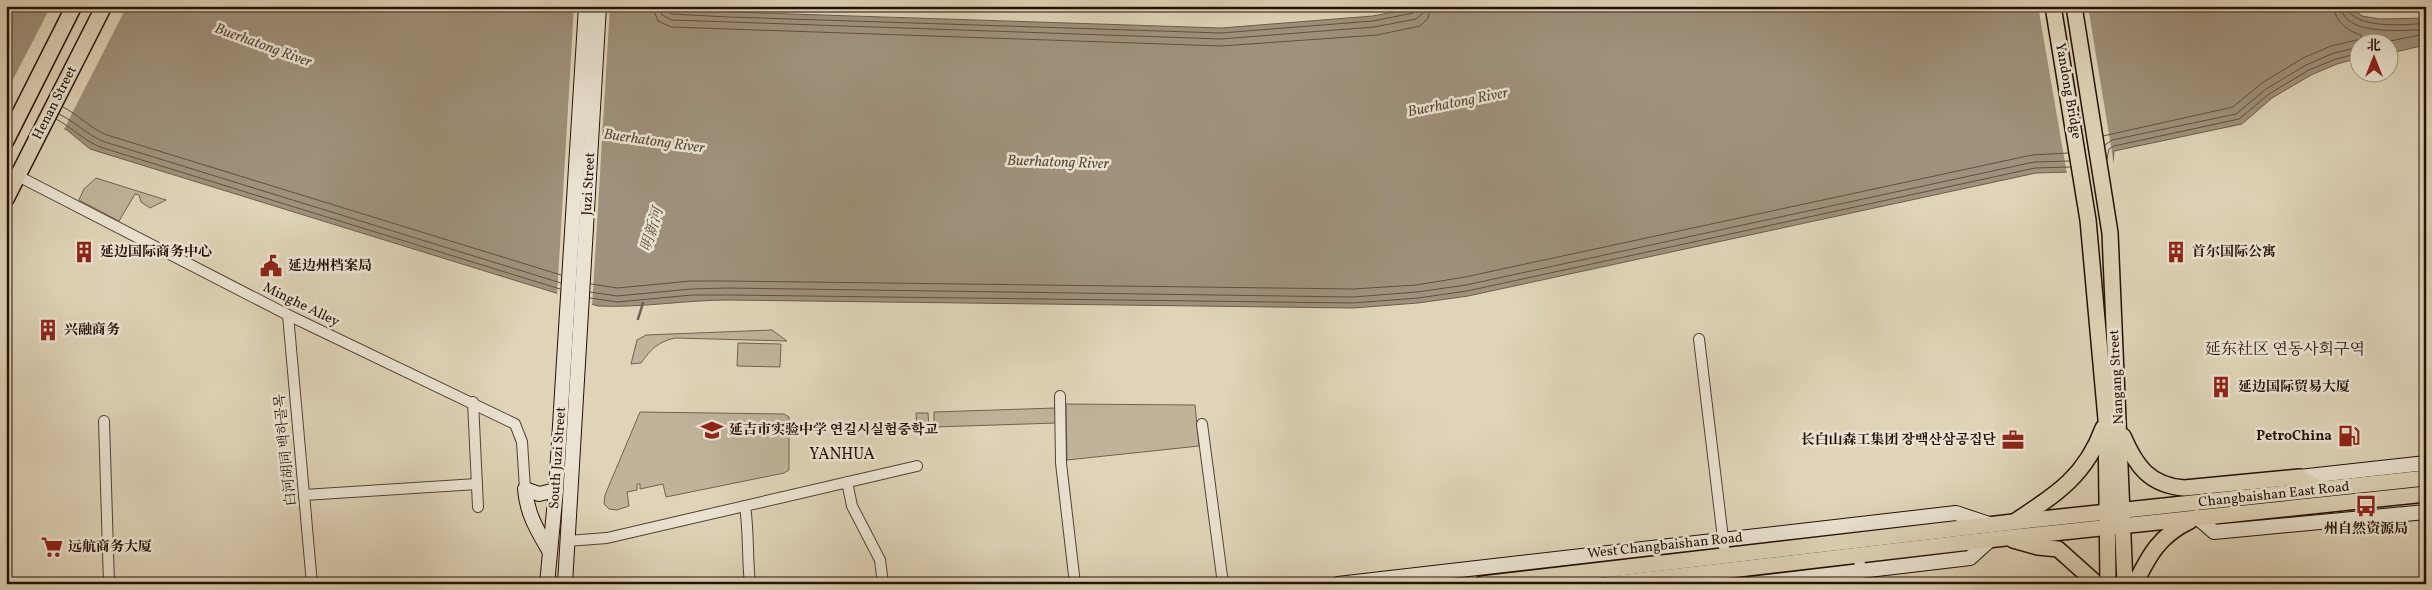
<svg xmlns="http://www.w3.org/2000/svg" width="2432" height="590" font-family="Vollkorn,'Noto Serif SC','Noto Serif KR',serif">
<rect width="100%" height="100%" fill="#dfd4b8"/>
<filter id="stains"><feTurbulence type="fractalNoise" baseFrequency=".004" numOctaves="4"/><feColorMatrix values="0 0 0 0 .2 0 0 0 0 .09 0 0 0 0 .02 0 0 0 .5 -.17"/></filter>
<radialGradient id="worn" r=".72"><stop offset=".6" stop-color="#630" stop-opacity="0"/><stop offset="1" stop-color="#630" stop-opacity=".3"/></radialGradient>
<!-- green -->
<g fill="#bfb39a" stroke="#726250">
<polygon points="96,178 166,200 150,208 141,202 139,195 135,194 119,221 79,200 84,189"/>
<path d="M772,330l15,11 -112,-3c-17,4 -24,11 -34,25l-10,1 6,-24 9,-5z"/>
<polygon points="738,343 781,344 780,367 737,366"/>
<polygon points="1066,404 1195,405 1199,446 1067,460"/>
<polygon points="1055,408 1056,423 934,427 934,412"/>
<polygon points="640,412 784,414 789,417 789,470 784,473 666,497 663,484 640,489 640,484 637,484 637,490 627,492 629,506 617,510 609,509 604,504 605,495"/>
<polygon points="916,413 928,413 929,428 917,429"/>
</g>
<!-- water -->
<path fill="#9f917b" stroke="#6e5d4c" d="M6,6h626l98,6 491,16 152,-12 51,-10h926l12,10 18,3 46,-1v27l-36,8v-11h-30l-1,16 -22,6 -26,11 -39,23 -30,26 -128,27 -1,12 -41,9 -36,1 -568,123 -50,7 -65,5 -624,-8c-44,0 -88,8 -131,6l-508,-157 -23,-19 -61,-31z"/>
<!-- pier -->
<g fill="#dfd4b8">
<polygon points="51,6 127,6 63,131 6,102 6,93"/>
<polygon points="574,6 610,6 592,307 557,296"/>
<polygon points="2038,6 2088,6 2114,165 2067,174"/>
</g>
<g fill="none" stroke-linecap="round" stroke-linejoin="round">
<!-- shore -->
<g stroke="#625040" stroke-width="1">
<polyline points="652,6 658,21 671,27 1221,46 1377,35 1420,26 1428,18 1431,6"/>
<polyline points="660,6 662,15 672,20 1221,39 1374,27 1416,19 1422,14 1424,6"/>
<polyline points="666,6 667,11 671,14 729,17 1221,33 1373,21 1413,13 1417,6"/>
<path d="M2341,6c2,30 58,24 79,24l2,2 -2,3 -35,7"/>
<path d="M2347,6c3,24 62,19 79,17"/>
<path d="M63,107c16,8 28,22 44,28l454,140"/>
<path d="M59,114c17,8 29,22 46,28l456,141"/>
<path d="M56,119c17,9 29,23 47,29l457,141"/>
<path d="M2103,136l130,-29 29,-24 41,-25 28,-12 30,-7v-4c-13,-4 -27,-14 -27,-29"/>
<polyline points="2105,145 2112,140 2236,114 2266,89 2306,65 2334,53 2360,47"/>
<polyline points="2107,159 2109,149 2114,146 2239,119 2269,94 2309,70 2336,59 2360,53"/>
<polyline points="591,284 617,288 691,281 728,281 1353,289 1416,285 1465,277 2032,155 2068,153"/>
<polyline points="590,292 617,296 691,289 728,288 1353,297 1417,292 1466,285 2034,162 2069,161"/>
<polyline points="590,298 617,302 692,295 729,295 1353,303 1418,298 1467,291 2035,168 2070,167"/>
</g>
<!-- stream -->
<polyline stroke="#6e5d4c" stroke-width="2.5" points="638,319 643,303"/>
<!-- street casing -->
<g stroke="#534132" stroke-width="12">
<g id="street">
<polyline points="18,176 288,315 515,424 522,442 525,489"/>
<polyline points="288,315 312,584"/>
<polyline points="1699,339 1725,555"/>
<polyline points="1060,396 1061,463 1075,584"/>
<polyline points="473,402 478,507"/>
<polyline points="104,421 109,584"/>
<polyline points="1202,424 1223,584"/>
<polyline points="847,482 852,506 880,560 883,584"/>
<polyline points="304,495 477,484"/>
<path d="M745,506c4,26 2,51 5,78"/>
<polyline points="567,541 607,538 917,466"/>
<polyline points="1859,584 1860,554"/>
</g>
</g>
<!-- secondary casing -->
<g stroke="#241005" stroke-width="16">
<g id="secondary">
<polyline points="2299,477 2426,463"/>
<polyline points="2197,517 2214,532 2426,512"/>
<path d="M550,552c-13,-22 -23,-38 -25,-63l14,5 17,-4"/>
<polyline points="547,584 556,490 586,6"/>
<polyline points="565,584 599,6"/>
<polyline points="1338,584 1956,513 1989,524"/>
<polyline points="1751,584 1970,558 1991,539"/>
</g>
</g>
<!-- primary casing -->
<g stroke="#241005" stroke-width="18">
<g id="primary">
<polyline points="2053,6 2088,220 2106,419 2108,584"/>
<polyline points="2074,6 2110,233 2125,584"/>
<polyline points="6,141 74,6"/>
<polyline points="6,199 104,6"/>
<path d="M2123,436c13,30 26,49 61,52l115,-11 21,12"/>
<path d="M2017,520c40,-26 69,-45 86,-92"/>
<polyline points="2013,540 2038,547 2058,549 2097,584"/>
<polyline points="1482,584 2013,522 2426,478"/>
<polyline points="1610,584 2005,538 2426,494"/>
<path d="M2135,584c14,-29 25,-49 55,-63"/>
</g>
</g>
<!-- street -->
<use href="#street" stroke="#eae3d1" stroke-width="10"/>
<!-- secondary -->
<use href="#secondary" stroke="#eae3d1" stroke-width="14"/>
<!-- primary -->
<use href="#primary" stroke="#dfd4b8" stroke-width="15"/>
</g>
<!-- icons -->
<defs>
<g id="building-bare" transform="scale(1.725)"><path d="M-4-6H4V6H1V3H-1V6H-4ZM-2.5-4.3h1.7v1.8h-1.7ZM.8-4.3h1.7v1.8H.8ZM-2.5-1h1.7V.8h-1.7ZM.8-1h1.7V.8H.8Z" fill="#8f2418" stroke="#eae3d1" stroke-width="2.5" paint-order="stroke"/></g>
<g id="civic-bare" transform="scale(1.725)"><path d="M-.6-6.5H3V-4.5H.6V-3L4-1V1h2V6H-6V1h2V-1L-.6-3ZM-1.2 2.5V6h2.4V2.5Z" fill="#8f2418" stroke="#eae3d1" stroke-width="2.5" paint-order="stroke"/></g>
<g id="school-bare" transform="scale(1.725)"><path d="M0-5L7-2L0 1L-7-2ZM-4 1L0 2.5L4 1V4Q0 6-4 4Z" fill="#8f2418" stroke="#eae3d1" stroke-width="2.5" paint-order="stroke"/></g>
<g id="fuel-bare" transform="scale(1.725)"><path d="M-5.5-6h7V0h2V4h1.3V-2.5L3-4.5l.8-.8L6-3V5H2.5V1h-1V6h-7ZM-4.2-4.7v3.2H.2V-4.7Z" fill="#8f2418" stroke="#eae3d1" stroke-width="2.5" paint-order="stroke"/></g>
<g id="office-bare" transform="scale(1.725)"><path d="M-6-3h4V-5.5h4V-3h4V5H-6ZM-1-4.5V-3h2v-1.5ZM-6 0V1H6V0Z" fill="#8f2418" stroke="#eae3d1" stroke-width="2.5" paint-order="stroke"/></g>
<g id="bus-bare" transform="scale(1.725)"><path d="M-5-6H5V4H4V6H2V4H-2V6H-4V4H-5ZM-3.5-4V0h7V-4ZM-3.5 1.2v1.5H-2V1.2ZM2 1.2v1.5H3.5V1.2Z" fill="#8f2418" stroke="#eae3d1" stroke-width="2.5" paint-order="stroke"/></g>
<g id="supermarket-bare" transform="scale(1.725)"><path d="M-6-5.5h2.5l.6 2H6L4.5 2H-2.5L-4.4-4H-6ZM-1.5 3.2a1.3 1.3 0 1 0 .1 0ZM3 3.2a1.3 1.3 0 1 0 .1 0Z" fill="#8f2418" stroke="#eae3d1" stroke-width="2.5" paint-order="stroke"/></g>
</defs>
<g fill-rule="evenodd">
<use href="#building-bare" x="84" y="252"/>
<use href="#building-bare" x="2176" y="252"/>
<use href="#civic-bare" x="271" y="266"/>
<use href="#building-bare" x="48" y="330"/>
<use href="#building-bare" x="2221" y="387"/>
<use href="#school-bare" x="712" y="430"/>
<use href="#fuel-bare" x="2349" y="436"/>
<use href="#office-bare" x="2013" y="440"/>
<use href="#bus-bare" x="2366" y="506"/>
<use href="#supermarket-bare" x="52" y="547"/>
</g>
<g text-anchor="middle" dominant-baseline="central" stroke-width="5" stroke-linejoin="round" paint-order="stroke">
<!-- street labels -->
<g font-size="14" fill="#241005" stroke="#eae3d1">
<text transform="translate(2068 91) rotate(80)">Yandong Bridge</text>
<text transform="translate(55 103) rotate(-63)">Henan Street</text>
<text transform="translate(589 184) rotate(-87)">Juzi Street</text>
<text transform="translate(301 305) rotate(26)">Minghe Alley</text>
<text transform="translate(2117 377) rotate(-93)">Nangang Street</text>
<text transform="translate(286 450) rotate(-96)">白河胡同 백하골목</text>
<text transform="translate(558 458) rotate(-86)">South Juzi Street</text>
<text transform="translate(2274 495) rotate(-6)">Changbaishan East Road</text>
<text transform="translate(1665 546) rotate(-6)">West Changbaishan Road</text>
</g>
<!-- poi labels -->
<g font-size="14" font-weight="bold" fill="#241005" stroke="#eae3d1" text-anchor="start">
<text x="100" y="252">延边国际商务中心</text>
<text x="2192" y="252">首尔国际公寓</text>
<text x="288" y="266">延边州档案局</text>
<text x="64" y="330">兴融商务</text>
<text x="2238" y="387">延边国际贸易大厦</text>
<text x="729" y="430">延吉市实验中学 연길시실험중학교</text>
<text x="2332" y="436" text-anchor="end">PetroChina</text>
<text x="1996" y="440" text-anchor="end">长白山森工集团 장백산삼공집단</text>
<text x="2366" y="529" text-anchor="middle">州自然资源局</text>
<text x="68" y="547">远航商务大厦</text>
</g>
<!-- water labels -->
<g font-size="15" font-style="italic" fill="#5b4a3a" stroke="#eae3d1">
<text transform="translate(263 46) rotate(20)">Buerhatong River</text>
<text transform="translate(1458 103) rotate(-11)">Buerhatong River</text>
<text transform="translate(654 142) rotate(8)">Buerhatong River</text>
<text transform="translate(1058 163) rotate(2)">Buerhatong River</text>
<text transform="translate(653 230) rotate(-73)">明新河</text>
</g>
<!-- quarter labels -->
<g font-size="16" fill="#241005" stroke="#eae3d1">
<text x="2285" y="350">延东社区 연동사회구역</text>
<text x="842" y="455">YANHUA</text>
</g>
</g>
<!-- margin -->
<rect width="2432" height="590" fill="none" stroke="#dfd4b8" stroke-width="25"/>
<rect x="8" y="8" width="2417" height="575" fill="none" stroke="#241005" stroke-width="2.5"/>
<rect x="12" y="12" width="2407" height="565" fill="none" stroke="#241005"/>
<!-- north arrow -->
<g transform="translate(2374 58)"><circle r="24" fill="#eae3d1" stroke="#9b8f7f"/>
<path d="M0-4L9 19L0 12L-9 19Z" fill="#8f2418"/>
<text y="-8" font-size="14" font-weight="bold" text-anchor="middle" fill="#241005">北</text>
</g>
<rect width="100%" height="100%" filter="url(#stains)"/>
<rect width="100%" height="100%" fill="url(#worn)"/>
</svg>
